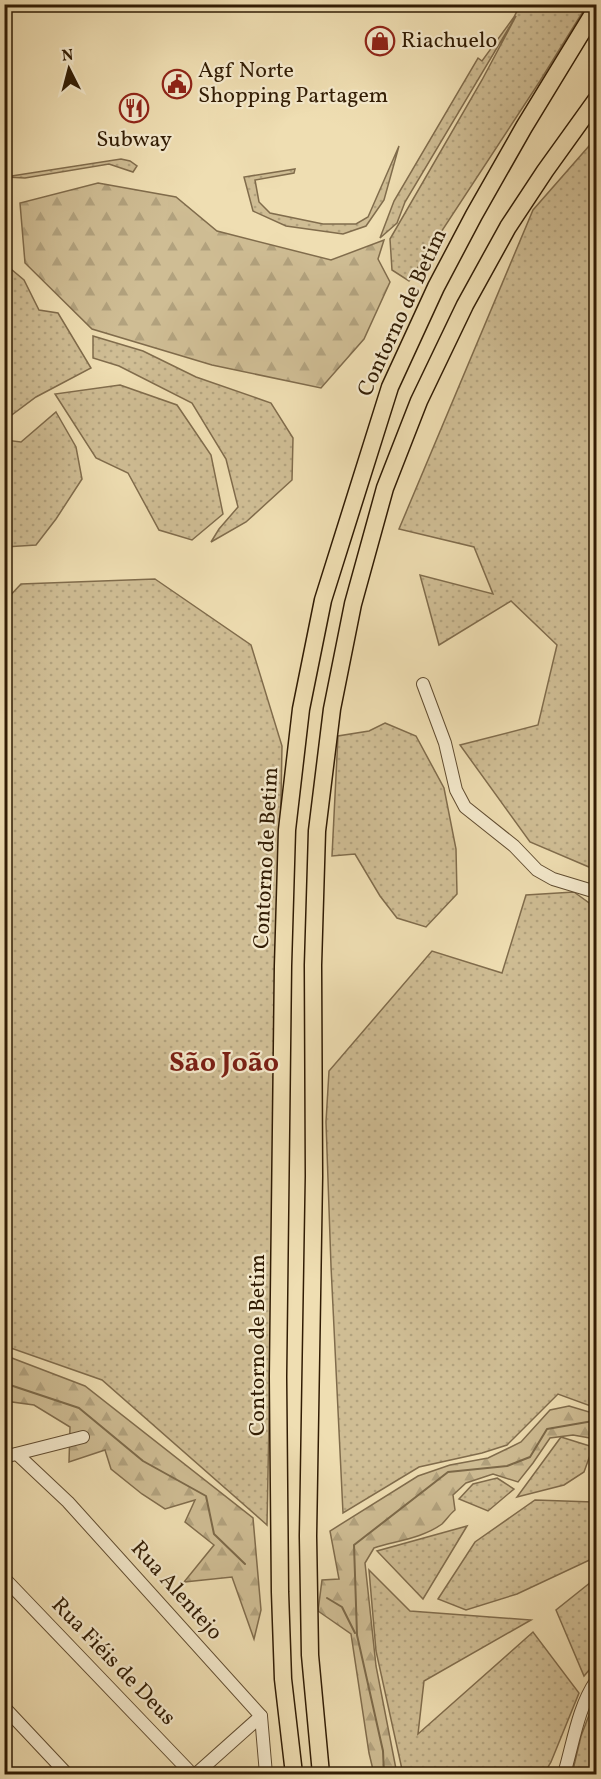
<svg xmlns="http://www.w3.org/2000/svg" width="601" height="1779" font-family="Vollkorn,serif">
<defs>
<pattern id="grass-dots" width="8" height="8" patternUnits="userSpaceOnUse" patternTransform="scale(1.5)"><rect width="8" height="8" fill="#cfbd94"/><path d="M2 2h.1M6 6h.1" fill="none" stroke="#b2a27e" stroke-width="1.8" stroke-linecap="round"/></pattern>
<pattern id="forest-firs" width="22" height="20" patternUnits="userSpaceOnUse" patternTransform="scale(1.5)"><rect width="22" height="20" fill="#cfbd94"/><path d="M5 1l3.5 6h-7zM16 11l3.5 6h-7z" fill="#b2a27e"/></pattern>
</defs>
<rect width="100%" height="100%" fill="#efdeb2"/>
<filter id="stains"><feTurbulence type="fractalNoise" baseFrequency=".00333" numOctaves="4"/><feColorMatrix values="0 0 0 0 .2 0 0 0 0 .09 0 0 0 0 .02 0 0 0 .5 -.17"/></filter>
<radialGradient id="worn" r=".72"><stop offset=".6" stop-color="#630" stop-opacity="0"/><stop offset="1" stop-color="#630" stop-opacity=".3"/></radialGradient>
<!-- grass -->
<g fill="url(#grass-dots)" stroke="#806c4c" stroke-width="1.5">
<polygon points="520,5 587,5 540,81 409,281 392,270 390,239 482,80 516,16 405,202 397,223 380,238 394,201 478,58 482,61 514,17"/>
<polygon points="596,138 596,870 530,842 460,745 538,725 557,645 511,601 439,645 420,575 493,594 474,547 399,529 533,210"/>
<polygon points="399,146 384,200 366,226 343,234 286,226 253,211 244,177 295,169 294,173 255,180 259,202 270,213 323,224 356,224 368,217"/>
<polygon points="121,159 130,161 137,166 133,172 109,164 25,178 5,177"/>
<polygon points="5,264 24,280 39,310 58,313 91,368 36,397 5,420"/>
<polygon points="93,336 143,351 196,377 271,403 293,438 292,480 246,522 211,542 219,529 238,507 226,459 192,403 119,366 93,358"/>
<polygon points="120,385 177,405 211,455 223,514 192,540 159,530 128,473 96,458 55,394"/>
<polygon points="56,412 76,447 82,479 56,519 36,545 5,547 5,440 21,442"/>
<polygon points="155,579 251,645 282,746 267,1525 102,1380 5,1346 5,601 21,584"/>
<polygon points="385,723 416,736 444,788 456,849 457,894 426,927 397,918 380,896 355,854 332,856 338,736 369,731"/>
<polygon points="574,892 596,908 596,1408 558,1394 507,1445 482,1453 419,1467 343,1513 331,1266 326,1122 329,1071 432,951 502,973 526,895"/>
<polygon points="561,1437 593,1447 584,1472 564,1485 517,1497"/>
<polygon points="497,1478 514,1489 488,1511 459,1499 473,1484"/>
<polygon points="535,1500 593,1502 596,1504 596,1537 594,1541 596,1544 596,1557 517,1594 466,1610 438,1599 475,1542"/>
<polygon points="467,1526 423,1599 377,1551"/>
<polygon points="369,1570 410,1611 531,1620 424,1681 418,1734 533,1632 579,1693 551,1762 544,1774 403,1774 376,1651"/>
<polygon points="596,1578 596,1662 584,1676 556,1610"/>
<polygon points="596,1697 596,1774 572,1774 581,1736"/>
</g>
<!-- forest -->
<g fill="url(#forest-firs)" stroke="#806c4c" stroke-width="1.5">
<polygon points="98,183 176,197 217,231 331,260 384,240 378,259 390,282 364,339 321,388 212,365 92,329 25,263 20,203"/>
<polygon points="4,1355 85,1386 253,1518 261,1610 254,1639 232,1577 184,1582 214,1545 185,1522 195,1500 165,1509 142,1494 111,1469 105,1450 69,1462 70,1427 34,1405 5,1401"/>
<path d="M569,1406l27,8v25l-23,-4 -23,3 -17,25 -15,19 -25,-8 -27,9 -13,12 2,15c-5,4 -9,10 -13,14 -19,14 -46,17 -68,24l-9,15 11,103 21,108h-23l-5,-21 -18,-119 -33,-23 4,-31 17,-1 -9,-48 88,-55 32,-11 38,-7 33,-16 29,-32z"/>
</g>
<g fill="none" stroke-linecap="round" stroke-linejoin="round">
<!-- stream -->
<g stroke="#7c6949" stroke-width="2">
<polyline points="4,1383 79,1408 143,1461 206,1496 214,1534 245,1564"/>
<polyline points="327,1598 342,1607 355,1633"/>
<polyline points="384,1774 383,1751 357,1635 354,1545 448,1472 507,1466 530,1457 547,1429 593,1421 596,1422"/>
</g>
<!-- minor casing -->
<g stroke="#604c30" stroke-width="14">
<g id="minor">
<polyline points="423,684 445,743 456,790 465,807 514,846 537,870 553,879 596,892"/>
<polyline points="17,1454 68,1502 261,1716 266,1774"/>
<polyline points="4,1457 83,1437"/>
<polyline points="4,1578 192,1774"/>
<polyline points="4,1707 67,1774"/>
<polyline points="196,1774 261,1716"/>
<path d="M564,1774c9,-30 14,-67 32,-93"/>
</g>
</g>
<!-- highway casing -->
<g stroke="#311c04" stroke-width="19">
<g id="highway">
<polyline points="294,1774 283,1679 280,1592 278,1377 283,966 287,830 301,709 323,600 390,387 436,287 474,215 524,127 596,9"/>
<polyline points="321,1774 310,1655 308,1536 314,1176 313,965 317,831 332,709 353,604 385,488 419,401 465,305 508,227 545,171 596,100"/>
</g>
</g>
<!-- minor -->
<use href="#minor" stroke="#f5eacd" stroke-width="12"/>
<!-- highway -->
<use href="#highway" stroke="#efdeb2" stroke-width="16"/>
</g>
<!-- icons -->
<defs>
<g id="shop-ring" transform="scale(1.5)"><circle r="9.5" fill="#f5eacd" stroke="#8f2418" stroke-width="1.5"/><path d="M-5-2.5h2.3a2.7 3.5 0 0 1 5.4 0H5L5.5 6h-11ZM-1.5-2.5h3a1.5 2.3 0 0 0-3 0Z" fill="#8f2418"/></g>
<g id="civic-ring" transform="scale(1.5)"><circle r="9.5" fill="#f5eacd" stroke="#8f2418" stroke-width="1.5"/><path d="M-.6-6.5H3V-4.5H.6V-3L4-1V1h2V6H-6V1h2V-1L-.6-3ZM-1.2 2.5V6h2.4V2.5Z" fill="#8f2418"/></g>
<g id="restaurant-ring" transform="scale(1.5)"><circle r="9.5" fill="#f5eacd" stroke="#8f2418" stroke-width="1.5"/><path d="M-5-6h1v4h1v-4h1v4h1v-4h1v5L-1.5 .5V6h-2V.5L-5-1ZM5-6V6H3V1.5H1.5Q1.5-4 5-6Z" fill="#8f2418"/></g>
</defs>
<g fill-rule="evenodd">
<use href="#shop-ring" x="380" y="41"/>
<use href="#civic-ring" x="177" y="84"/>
<use href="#restaurant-ring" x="134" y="108"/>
</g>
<g text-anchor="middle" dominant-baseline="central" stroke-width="4.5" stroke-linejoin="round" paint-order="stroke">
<!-- poi labels -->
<g font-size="22" fill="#311c04" stroke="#f5eacd" text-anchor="start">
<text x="401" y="41">Riachuelo</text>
<text x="198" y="71">Agf Norte<tspan x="198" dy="25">Shopping Partagem</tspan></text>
<text x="134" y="140" text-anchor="middle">Subway</text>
</g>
<!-- street labels -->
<g font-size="22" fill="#311c04" stroke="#f5eacd">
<text transform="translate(403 313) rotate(-65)">Contorno de Betim</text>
<text transform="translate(267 858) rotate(-87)">Contorno de Betim</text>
<text transform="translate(258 1345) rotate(-90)">Contorno de Betim</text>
<text transform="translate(176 1591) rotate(48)">Rua Alentejo</text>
<text transform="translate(113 1662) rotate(46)">Rua Fiéis de Deus</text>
</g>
<!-- district labels -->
<g font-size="28" font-weight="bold" fill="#7a1f14" stroke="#f5eacd">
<text x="224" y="1063">São João</text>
</g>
</g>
<!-- margin -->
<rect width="601" height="1779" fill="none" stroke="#efdeb2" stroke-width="24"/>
<rect x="6" y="6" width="589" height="1767" fill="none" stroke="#311c04" stroke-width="3"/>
<rect x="12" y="12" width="577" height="1755" fill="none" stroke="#311c04" stroke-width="1.5"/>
<!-- north arrow -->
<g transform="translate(69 69) rotate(354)" stroke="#f5eacd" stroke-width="4.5" paint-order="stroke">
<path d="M0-4.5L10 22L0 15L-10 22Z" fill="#311c04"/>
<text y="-9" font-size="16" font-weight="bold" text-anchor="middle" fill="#311c04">N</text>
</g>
<rect width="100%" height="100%" filter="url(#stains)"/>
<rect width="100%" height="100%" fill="url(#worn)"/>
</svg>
